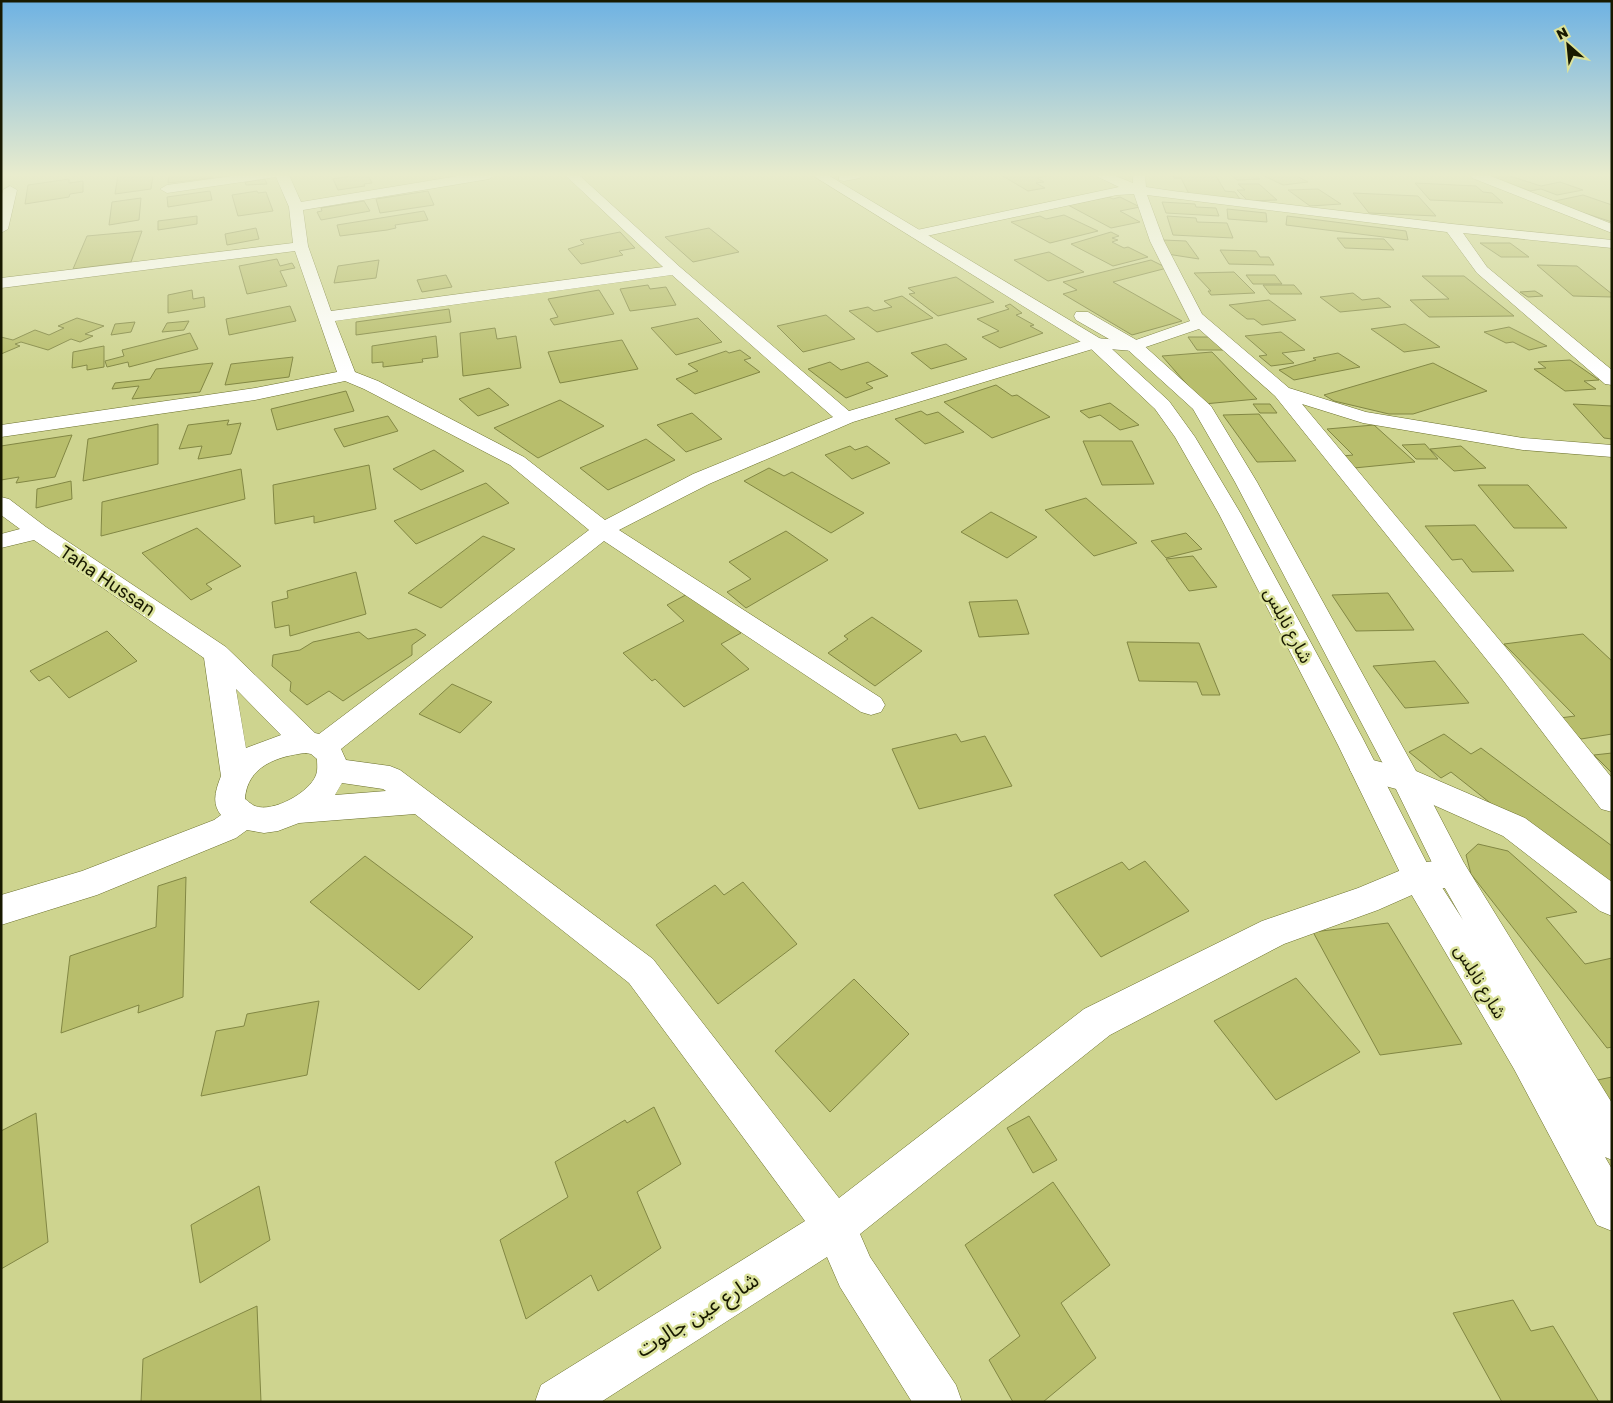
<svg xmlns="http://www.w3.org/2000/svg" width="1613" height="1403" font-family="'Golos Text','Noto Sans Arabic',sans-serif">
<rect width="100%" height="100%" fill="#ced48f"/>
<!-- building -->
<g fill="#b8be6c" stroke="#828744">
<polygon points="118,175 153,175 151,189 115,194"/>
<polygon points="169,175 212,175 212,178 168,183"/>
<polygon points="356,175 368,175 372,183 364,184 365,186 338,190 333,179"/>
<polygon points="1001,175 1051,175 1037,178 1044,182 1036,183 1045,188 1028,191"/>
<polygon points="1173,175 1216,176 1225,191 1235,192 1240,199 1189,194 1181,178 1174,178"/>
<polygon points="1231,175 1255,175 1260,179 1237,180"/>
<polygon points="1262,175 1295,175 1308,182 1283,185"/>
<polygon points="1487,175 1507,175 1541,186 1560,182 1583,190 1557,195 1541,189 1530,191"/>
<polygon points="69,179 69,183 83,181 83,192 70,194 69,197 25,204 28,185"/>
<polygon points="265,179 267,184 246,185 245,182"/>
<polygon points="1415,183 1476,186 1483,192 1492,193 1503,203 1430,200"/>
<polygon points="1238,184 1259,184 1277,200 1248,201 1237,190 1245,190"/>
<polygon points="1318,189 1341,204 1310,206 1288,190"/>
<polygon points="210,191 212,200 168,207 167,197"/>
<polygon points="257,191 258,193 266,192 273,211 238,216 232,195"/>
<polygon points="428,191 434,205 380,213 376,199"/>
<polygon points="1353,193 1418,196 1436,216 1369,213"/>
<polygon points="1583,195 1612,205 1612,222 1550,202"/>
<polygon points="1109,197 1113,199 1120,197 1140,207 1120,211 1140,222 1111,228 1068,205"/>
<polygon points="141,198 139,220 109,225 112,202"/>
<polygon points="364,201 370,211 321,220 317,212 322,211 321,208"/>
<polygon points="1162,202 1195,204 1196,207 1216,208 1219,216 1166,213"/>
<polygon points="1227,209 1266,213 1267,222 1228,219"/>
<polygon points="424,211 428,220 395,225 396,228 387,230 340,236 337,225"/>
<polygon points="1064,215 1098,231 1050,243 1011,222 1040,216 1046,219"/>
<polygon points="197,216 197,224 158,230 158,221"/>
<polygon points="1167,216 1196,218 1197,222 1227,223 1233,238 1173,235"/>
<polygon points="1287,216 1406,231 1408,240 1286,225"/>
<polygon points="256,228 259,239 227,245 225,234"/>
<polygon points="709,228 739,252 693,262 665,237"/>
<polygon points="142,231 131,262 73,269 87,236"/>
<polygon points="620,232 635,248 619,251 623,255 581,264 568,249 584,244 580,240"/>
<polygon points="1111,232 1119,236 1112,238 1118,240 1112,242 1124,248 1128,247 1148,257 1113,266 1071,244"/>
<polygon points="1337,238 1384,239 1394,250 1345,248"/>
<polygon points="1163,240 1186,241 1199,259 1167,254"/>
<polygon points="1480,243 1510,243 1529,257 1501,257"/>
<polygon points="1220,250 1256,251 1260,257 1269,257 1274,265 1229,264"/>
<polygon points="1049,252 1084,272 1048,281 1014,260"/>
<polygon points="277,259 280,266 292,263 295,268 280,271 287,286 247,294 239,266"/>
<polygon points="379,260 376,278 334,283 338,266"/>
<polygon points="1151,260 1167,268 1113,282 1182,321 1132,335 1063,294 1077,290 1063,282"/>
<polygon points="1537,265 1577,266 1612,294 1612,297 1573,296"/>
<polygon points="1234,272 1255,293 1211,295 1208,291 1211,291 1194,273"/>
<polygon points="446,275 452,287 422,292 417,280"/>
<polygon points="1246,275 1275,275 1282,284 1253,284"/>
<polygon points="1422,276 1464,276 1514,316 1429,317 1410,300 1449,299"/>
<polygon points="956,277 994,302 938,316 909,294 915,293 908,288"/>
<polygon points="648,285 650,289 666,287 676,305 630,311 620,289"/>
<polygon points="1263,285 1294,285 1302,294 1270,294"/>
<polygon points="192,290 193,299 204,297 205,307 168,313 168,295"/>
<polygon points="599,290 614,314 554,325 550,319 558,317 548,299"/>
<polygon points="1535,291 1543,296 1528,297 1520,292"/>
<polygon points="1353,293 1362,300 1379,298 1391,307 1340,312 1320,297"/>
<polygon points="902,296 933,318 877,332 849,311 868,307 874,311 892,307 884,301"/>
<polygon points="1269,300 1296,320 1262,325 1254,319 1247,319 1229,305"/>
<polygon points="1010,304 1022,313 1016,315 1034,325 1030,326 1043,333 1000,348 982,337 999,331 977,319 1009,309 1005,306"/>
<polygon points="290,306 296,321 229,335 226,319"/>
<polygon points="449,309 451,322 356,335 356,322"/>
<polygon points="826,315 855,339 803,352 777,326"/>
<polygon points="77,318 104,326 85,334 93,336 80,342 71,339 48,350 21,342 15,344 20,346 1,354 1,337 13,340 35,330 49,335 64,328 58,326"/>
<polygon points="698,318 722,342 676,355 651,328"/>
<polygon points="189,321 184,330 162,332 167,323"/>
<polygon points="135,322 131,332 111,335 115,324"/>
<polygon points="1405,324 1440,347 1404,352 1371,329"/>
<polygon points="1509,327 1547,346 1529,350 1513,342 1506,343 1484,332"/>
<polygon points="495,328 497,339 516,336 521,368 463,376 460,333"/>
<polygon points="1281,332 1305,350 1282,353 1294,363 1271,366 1259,356 1267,355 1245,336"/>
<polygon points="190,333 198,349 129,367 128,362 107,367 105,361 124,356 122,350"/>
<polygon points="436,336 438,357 422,359 423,362 383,367 383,362 372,363 372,346"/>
<polygon points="1188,337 1215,337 1225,350 1197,350"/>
<polygon points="622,340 638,369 560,383 548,352"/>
<polygon points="946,344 967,359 931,369 911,353"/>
<polygon points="104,346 104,367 87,370 87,365 72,368 73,352"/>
<polygon points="740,350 751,358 744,360 760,372 695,394 676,379 698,371 688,364 726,351 729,353"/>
<polygon points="1212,352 1257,399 1204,404 1162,356"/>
<polygon points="1338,353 1360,367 1294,380 1279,370 1316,360 1313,358"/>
<polygon points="293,357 289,377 225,385 231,364"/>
<polygon points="1570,360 1599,380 1584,381 1596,389 1565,391 1534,369 1546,368 1538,362"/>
<polygon points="830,362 841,370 868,362 888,376 866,383 873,388 846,398 808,369"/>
<polygon points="213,363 200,392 132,399 139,386 112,389 115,383 150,379 156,369"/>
<polygon points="1433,363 1487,391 1413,414 1389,414 1334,401 1324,395"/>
<polygon points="996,385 1012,396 1017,395 1050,417 992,438 944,402"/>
<polygon points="489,388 509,405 478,416 459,399"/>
<polygon points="346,391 354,411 277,430 271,409"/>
<polygon points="560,400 604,426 538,458 494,428"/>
<polygon points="1110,403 1139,425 1120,430 1100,415 1089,418 1080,411"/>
<polygon points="1253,404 1270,404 1277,413 1260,413"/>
<polygon points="1573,404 1612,406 1612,439 1604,438"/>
<polygon points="921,411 927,415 938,412 964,432 925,444 895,419"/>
<polygon points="692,413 722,439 686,452 657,425"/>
<polygon points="1259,414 1296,461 1257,462 1223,415"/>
<polygon points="388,416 398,431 344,447 334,429"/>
<polygon points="229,420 227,425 241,423 231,454 198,459 202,446 179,449 188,425"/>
<polygon points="158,424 158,464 83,481 88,439"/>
<polygon points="1374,425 1415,462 1354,468 1342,456 1353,455 1327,429"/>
<polygon points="72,435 55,477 16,483 19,477 1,480 1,446"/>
<polygon points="646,439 675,460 608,490 580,468"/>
<polygon points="1083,441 1132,441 1154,484 1102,485"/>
<polygon points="1425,444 1438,459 1416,459 1402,445"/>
<polygon points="850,446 855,450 867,446 890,463 852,479 825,455"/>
<polygon points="1461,446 1486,468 1454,471 1430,449"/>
<polygon points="434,450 464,471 421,490 393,469"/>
<polygon points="369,465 376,509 314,523 314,516 275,524 273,485"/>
<polygon points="769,468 784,476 792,472 864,513 831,533 744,481"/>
<polygon points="241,469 245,499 101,536 102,502"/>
<polygon points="71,481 72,499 36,508 37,489"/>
<polygon points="486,483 509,503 416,544 394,521"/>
<polygon points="1478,485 1528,485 1567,528 1514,528"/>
<polygon points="1086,498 1137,543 1094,556 1045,510"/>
<polygon points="991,512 1037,537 1007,558 961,532"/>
<polygon points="1475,525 1514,571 1472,572 1462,559 1452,560 1425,526"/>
<polygon points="197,528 241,566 206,584 212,589 191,600 142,553"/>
<polygon points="786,531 828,560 746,608 727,592 751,579 729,562"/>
<polygon points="1186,533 1202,549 1166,558 1151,541"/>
<polygon points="483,536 515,549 441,608 408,593"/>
<polygon points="1193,556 1217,587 1189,591 1166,559"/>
<polygon points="356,572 366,614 290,636 289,625 275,628 272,602 288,598 287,591"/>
<polygon points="693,591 741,633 721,644 749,669 684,707 655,679 652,681 623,653 684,621 667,605"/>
<polygon points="1388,593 1414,630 1356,631 1332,595"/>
<polygon points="1017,600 1029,634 979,637 969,602"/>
<polygon points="872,617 922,651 875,686 828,653 848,639 844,636"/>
<polygon points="416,629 426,635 412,645 412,655 343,701 329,691 307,705 290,691 291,682 272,666 273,655 300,650 313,642 359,632 368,639"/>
<polygon points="107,631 137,661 69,698 49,676 39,681 30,671"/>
<polygon points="1583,634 1612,661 1612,734 1581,739 1560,718 1575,716 1504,644"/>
<polygon points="1127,642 1199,643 1220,695 1202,695 1197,682 1139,681"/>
<polygon points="1435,661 1469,703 1405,708 1373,666"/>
<polygon points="452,684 492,702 460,733 419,714"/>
<polygon points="956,734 961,742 985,736 1012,786 919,809 892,749"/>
<polygon points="1444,734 1471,754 1481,748 1612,846 1612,899 1451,772 1441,778 1409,752"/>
<polygon points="1612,753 1612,773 1594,755"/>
<polygon points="1478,844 1508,851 1577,912 1546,918 1585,964 1612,958 1612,1047 1607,1048 1471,874 1466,855"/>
<polygon points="365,856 473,937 419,990 310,902"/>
<polygon points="1145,861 1189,911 1101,957 1054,895 1122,862 1129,870"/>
<polygon points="186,877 183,997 138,1013 139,1005 61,1033 70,956 156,927 158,886"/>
<polygon points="743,882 797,944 718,1004 656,925 715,885 724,895"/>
<polygon points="1388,923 1462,1044 1380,1055 1313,932"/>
<polygon points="1296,978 1360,1052 1276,1100 1214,1021"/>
<polygon points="854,979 909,1034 830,1112 775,1051"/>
<polygon points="319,1001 307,1075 201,1096 216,1031 244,1026 247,1014"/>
<polygon points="1612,1077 1612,1121 1583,1083"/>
<polygon points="654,1107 681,1164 637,1192 661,1248 598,1291 591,1275 526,1319 500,1240 568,1197 555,1162 625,1120 627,1123"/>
<polygon points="36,1113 48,1242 1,1269 1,1131"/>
<polygon points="1029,1116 1057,1160 1033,1173 1007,1128"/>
<polygon points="1053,1182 1110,1265 1061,1303 1096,1358 1043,1402 1013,1402 989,1360 1020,1336 965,1245"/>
<polygon points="259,1186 270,1240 200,1283 191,1225"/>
<polygon points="1513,1300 1531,1331 1553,1326 1599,1402 1502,1402 1453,1313"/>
<polygon points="257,1306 261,1402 141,1402 143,1359"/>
</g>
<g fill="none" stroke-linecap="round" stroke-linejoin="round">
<!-- street casing -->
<g stroke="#6b702c" stroke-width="1">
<g id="street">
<path d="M240,175h49l12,27 163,-27h31l-6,4 -186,31 5,36 23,65 332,-44 -98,-92h14l101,92 169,144 240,-72 6,-1 38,3 57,-20 -40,-80 -16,-47 -17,1 -200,43 -5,-1 -2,-3 2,-3 5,-1 202,-43 -25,-12h19l20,8v-8h12l1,12 27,4 279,33 160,16v8l-149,-15 24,34 125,103v15l-7,-1 -128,-111 -30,-41 -300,-37 17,46 38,73 87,74 77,24 157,26 89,7v12l-89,-7 -160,-27 -61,-19 215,257 95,117v34l-11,-3 -102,-134 -224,-279 -76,-67 -65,22 -38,-3 -243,74 -144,62 -90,46 262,168 4,7 -4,7 -10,3 -10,-3 -257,-171 -263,208 5,11 44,6 10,4 253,189 186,239 245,-189 178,-88 96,-33 60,-25 35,-4 11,4 5,10 -5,10 -11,4 -32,4 -43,19 -94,34 -174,91 -250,199 10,23 86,128 6,17h-50l-72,-115 -13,-30 -226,145h-66l6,-17 264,-164 -176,-238 -214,-169 -116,9 -21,8 -14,2 -17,-3 -11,8 -139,57 -96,30v-30l81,-24 132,-51 7,-5c-10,-12 -5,-26 0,-39l-17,-118 -170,-118 -33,8v-14l19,-5 -19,-14v-18l8,2 37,28 180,120 89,86 4,1 270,-204 -79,-65 -146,-76 -19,-8 -90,19 -254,37v-12l254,-37 82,-16 -42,-121 -294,37v-10l292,-35 -4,-36 -13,-30 -109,16 -7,-4 7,-4zM672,275l161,142 -140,57 -88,46 -81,-63 -146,-76 -23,-9 -20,-51zM236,689l45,46 -35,13zM306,753l5,1 6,5c0,5 1,11 -1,16 -6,17 -43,38 -61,31 -3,-1 -7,-5 -10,-7 2,-33 33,-43 61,-46zM342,783l41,6 3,2 -51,4z"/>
<polygon points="839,175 862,175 860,178 844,181 839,180"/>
<polygon points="1470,175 1488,175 1612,224 1612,233 1472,178"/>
<polygon points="10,186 17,190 8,229 1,233 1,199 3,190"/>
<polygon points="1365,758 1416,771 1525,818 1612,882 1612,916 1600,911 1503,836 1400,790 1355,778 1350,770 1355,762"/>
</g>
</g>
<!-- secondary casing -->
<g stroke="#6b702c" stroke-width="1">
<polygon id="secondary" points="812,175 828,175 1101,339 1169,401 1195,437 1241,514 1362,737 1429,867 1463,920 1442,883 1392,781 1235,482 1193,409 1128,350 1076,320 1074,316 1076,312 1088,312 1140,342 1211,406 1257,482 1416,771 1464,863 1612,1103 1612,1160 1605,1157 1612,1169 1612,1231 1597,1225 1514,1069 1407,887 1338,745 1219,514 1175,437 1155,409 1089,347"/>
</g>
<!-- street -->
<use href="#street" fill="#fff" fill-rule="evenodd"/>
<!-- secondary -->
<use href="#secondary" fill="#fff" fill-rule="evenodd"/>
</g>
<!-- sky -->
<linearGradient id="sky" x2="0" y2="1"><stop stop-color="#6eb2e3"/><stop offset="0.47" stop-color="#e9eccd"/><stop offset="1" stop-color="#e9eccd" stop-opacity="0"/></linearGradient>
<rect width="1613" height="372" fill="url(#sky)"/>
<g text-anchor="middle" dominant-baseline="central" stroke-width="5" stroke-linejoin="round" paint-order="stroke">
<!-- street labels -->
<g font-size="18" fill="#181900" stroke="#dbe29c">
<text transform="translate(108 580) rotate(34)">Taha Hussan</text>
<text transform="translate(1289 625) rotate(62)">شارع نابلس</text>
<text transform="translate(1481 981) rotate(59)">شارع نابلس</text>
</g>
<!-- near-street labels -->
<g font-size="21" fill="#181900" stroke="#dbe29c">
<text transform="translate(697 1314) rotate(-32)">شارع عين جالوت</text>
</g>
</g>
<!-- border -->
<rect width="1613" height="1403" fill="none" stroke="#181900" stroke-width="5"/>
<!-- north arrow -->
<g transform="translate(1568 45) rotate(333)" stroke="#dbe29c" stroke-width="4" paint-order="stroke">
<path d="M0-4L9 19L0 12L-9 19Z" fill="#181900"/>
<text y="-8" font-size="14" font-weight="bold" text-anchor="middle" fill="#181900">N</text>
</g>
</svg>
